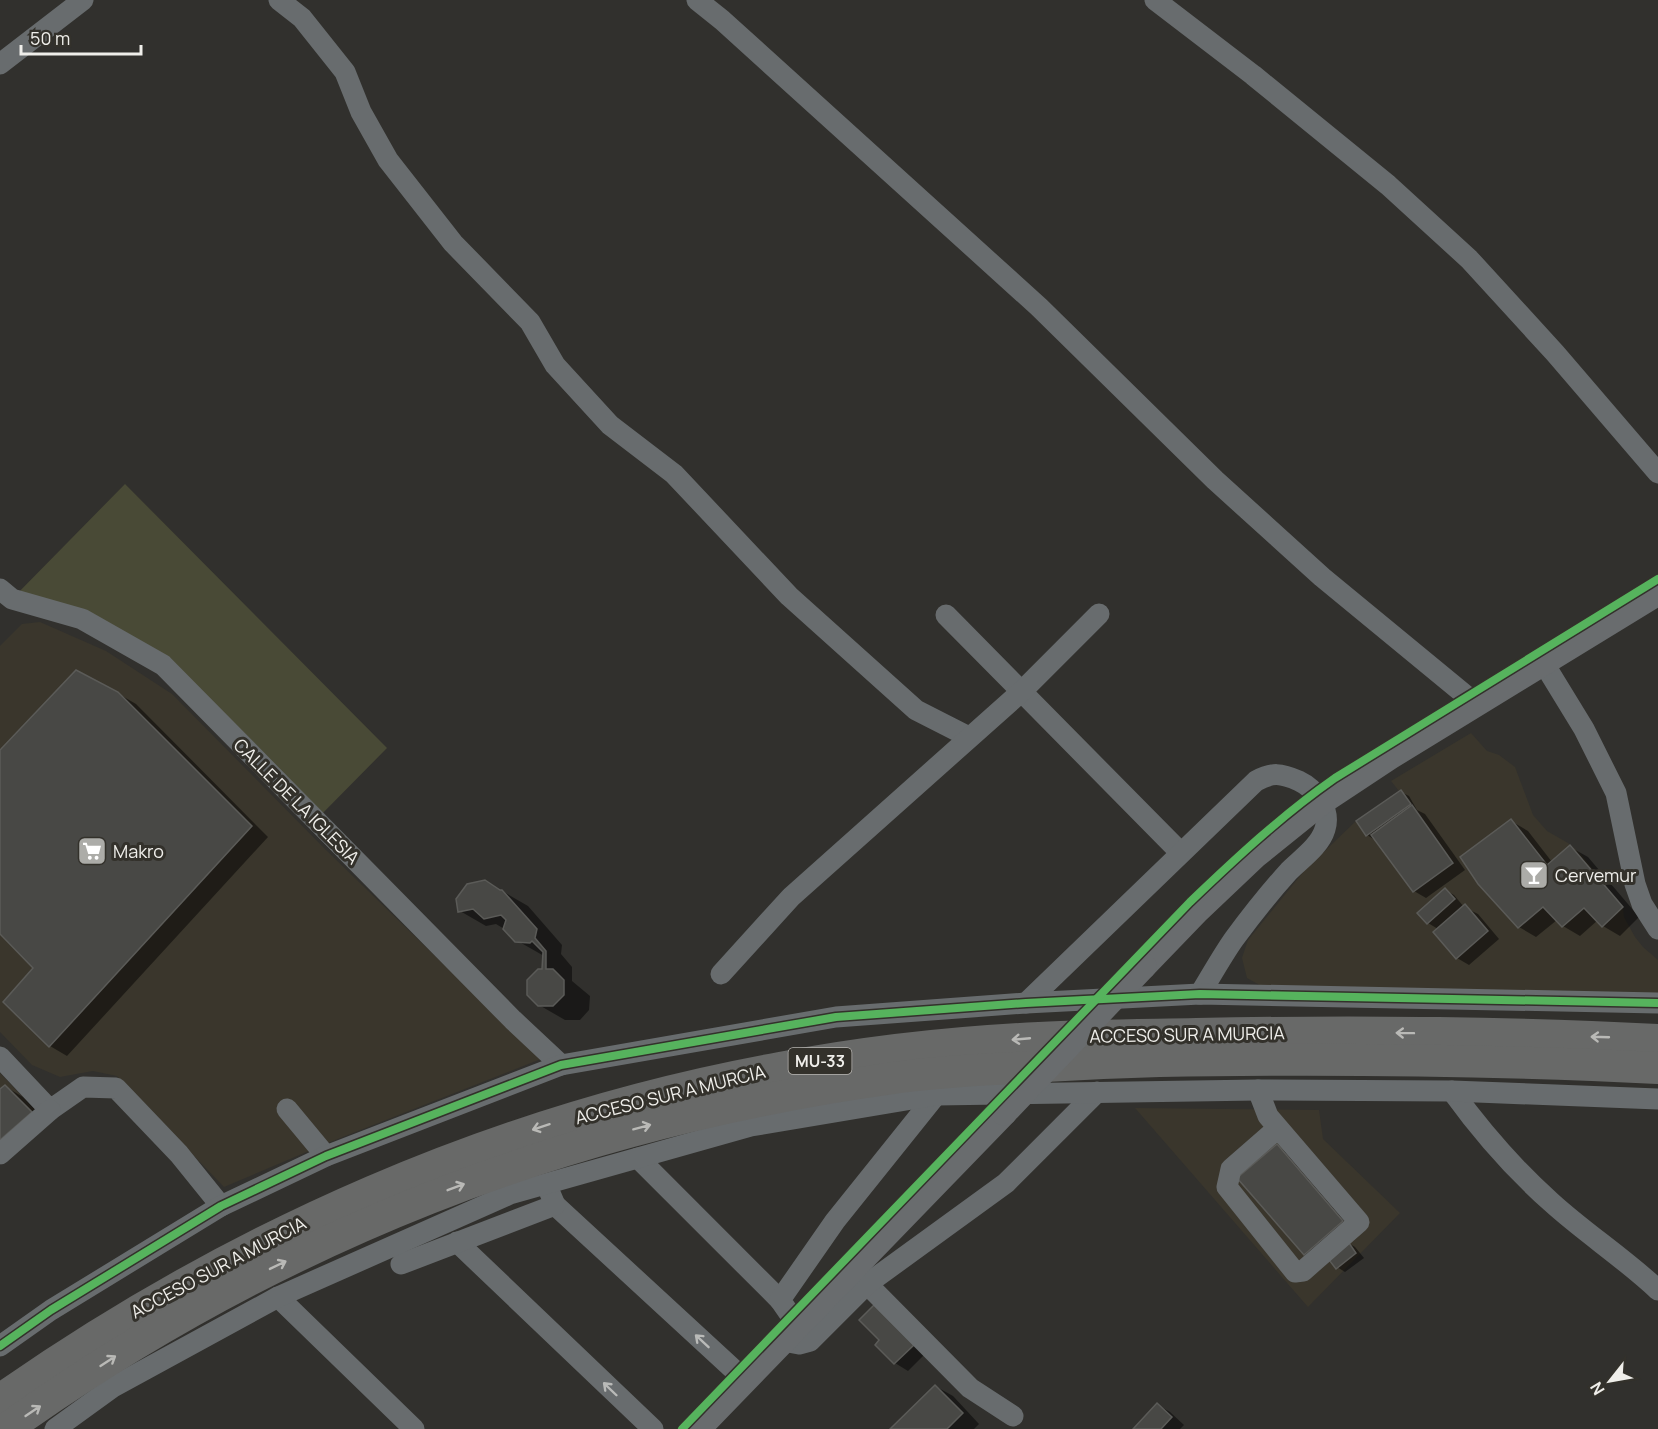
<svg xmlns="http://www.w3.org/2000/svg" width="1658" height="1429" font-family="Manrope,sans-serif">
<rect width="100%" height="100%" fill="#31302d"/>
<!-- built -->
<g fill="#3a362c">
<polygon points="40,622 106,651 172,694 325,849 541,1059 335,1140 224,1187 117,1076 93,1071 60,1077 32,1065 0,1032 0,646 22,624"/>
<polygon points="1471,733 1487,751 1499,755 1515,767 1533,815 1547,831 1568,843 1581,854 1623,907 1624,917 1635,937 1643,947 1658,960 1658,993 1265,988 1247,978 1242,958 1248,940 1304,871 1356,821 1399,791 1391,781"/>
<polygon points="0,1073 35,1110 0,1142"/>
<polygon points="1135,1108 1319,1110 1323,1139 1400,1213 1308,1307"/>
</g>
<!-- green -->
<polygon fill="#494a36" points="125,484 387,748 316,820 163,665 12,599"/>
<!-- shadow -->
<g fill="#0007">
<polygon points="117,693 136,704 268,837 67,1056 50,1046 35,968 0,932 0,752"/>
<polygon points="1401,792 1409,796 1417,810 1425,814 1465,870 1426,898 1414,891 1375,840 1367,835"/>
<polygon points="1511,821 1528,831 1552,862 1570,847 1588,857 1639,917 1620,936 1603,926 1598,920 1580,936 1563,926 1557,920 1536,937 1519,927"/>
<polygon points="1445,890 1454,895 1464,907 1478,914 1499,939 1469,965 1457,958 1438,929 1428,923"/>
<polygon points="502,891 528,906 562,945 561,954 572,967 572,981 590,996 589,1010 580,1020 565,1020 539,1005 544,956 516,940 506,930 496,924 486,926 460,911"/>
<polygon points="6,1087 23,1097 48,1122 0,1165 0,1092"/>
<polygon points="1277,1146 1294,1156 1359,1232 1347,1242 1355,1247 1364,1258 1345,1272 1337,1267 1329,1257 1322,1264 1305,1254"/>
<polygon points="875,1307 926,1353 908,1371 895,1363 877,1345 882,1340"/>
<polygon points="935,1386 953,1396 979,1424 974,1429 892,1429"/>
<polygon points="1158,1405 1170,1412 1184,1425 1180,1429 1136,1429"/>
</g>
<!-- building -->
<g fill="#484845" stroke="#5b5b58" stroke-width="1.5">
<polygon points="76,670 118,692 252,826 49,1047 3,1002 33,968 0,934 0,750"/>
<polygon points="1401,790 1411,804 1366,836 1356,821"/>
<polygon points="1412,805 1453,863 1413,892 1371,835"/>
<polygon points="1511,819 1547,865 1570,845 1623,907 1602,927 1584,908 1562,927 1543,907 1518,928 1478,884 1460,857"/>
<polygon points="485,880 500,890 502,890 537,929 535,938 546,951 546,969 553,969 564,980 564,995 553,1006 538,1006 527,995 527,980 538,969 542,969 543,952 532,941 530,943 515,942 503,929 506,920 501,915 484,919 473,909 458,912 456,899 467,884"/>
<polygon points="1445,888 1455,899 1427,924 1417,913"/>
<polygon points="1465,904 1488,931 1456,959 1433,932"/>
<polygon points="5,1085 32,1112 0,1140 0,1089"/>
<polygon points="1277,1144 1343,1221 1304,1255 1237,1178"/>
<polygon points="1347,1240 1356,1253 1336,1269 1326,1256"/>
<polygon points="874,1305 914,1345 894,1364 875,1345 879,1340 859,1320"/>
<polygon points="935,1385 963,1413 947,1429 890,1429"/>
<polygon points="1157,1403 1172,1417 1161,1429 1133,1429"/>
</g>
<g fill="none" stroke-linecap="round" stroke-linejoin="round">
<!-- minor -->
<g stroke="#686c6e" stroke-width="21">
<polyline points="279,0 302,18 345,72 361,112 388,160 453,243 530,322 555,365 610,425 674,474 789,596 916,710 969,737"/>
<polyline points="697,0 722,20 1039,307 1215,480 1322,577 1475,703"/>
<polyline points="1155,0 1253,75 1388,185 1469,259 1555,353 1658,473"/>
<polyline points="0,64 83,0"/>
<polyline points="0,589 12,599 82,619 163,665 513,1020 561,1065"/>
<polyline points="946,615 1180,852"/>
<polyline points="1543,662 1584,729 1616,793 1635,884 1642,904 1658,929"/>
<polyline points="721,974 791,897 1022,691 1099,614"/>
<path d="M1026,1003l230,-222c16,-9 25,-8 43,0 17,8 32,29 26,48 -5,17 -24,30 -36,42 -19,21 -38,45 -55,68 -12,17 -23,37 -34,55"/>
<polyline points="0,1057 50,1110 83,1087 116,1088 179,1154 221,1206"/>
<polyline points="1258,1090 1268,1116 1359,1222 1303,1271 1295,1272 1227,1187 1231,1169 1278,1128"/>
<path d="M1452,1091c29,40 62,78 99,111 34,31 73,56 107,88"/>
<polyline points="287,1109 326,1156"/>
<polyline points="0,1154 50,1110"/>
<polyline points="638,1158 780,1300"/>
<polyline points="555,1205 745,1380"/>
<polyline points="457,1242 653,1429"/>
<polyline points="401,1264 555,1205 550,1193"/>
<polyline points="867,1284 970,1388 1013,1416"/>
<polyline points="278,1297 414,1429"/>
<polyline points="798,1326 780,1300 835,1221 936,1095"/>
<polyline points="783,1341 799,1344 810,1341 867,1284 1006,1183 1097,1092"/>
<polyline points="0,1346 51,1310 221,1206 326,1156 561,1065 836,1017 1026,1003 1200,994 1658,1003"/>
<polyline points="55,1429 113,1387 278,1297 510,1194 751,1126 936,1095 1258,1090 1452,1091 1658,1099"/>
</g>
<!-- major -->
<g stroke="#696c6e" stroke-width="27">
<polyline points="1143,966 1197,910 1255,855 1322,801 1390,756 1658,592"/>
<polyline points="697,1429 1004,1112"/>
</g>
<!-- highway -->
<g stroke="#686968" stroke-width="32">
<path d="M0,1400c234,-164 498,-281 780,-332 85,-16 173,-26 259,-30 53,-3 105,-3 157,-4 154,-3 308,-2 462,6"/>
<path d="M6,1429c270,-192 561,-306 888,-351 40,-6 81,-8 121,-10 75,-5 151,-8 226,-8 139,-1 278,1 417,8"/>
</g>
<!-- major-bridge -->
<polyline stroke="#696c6e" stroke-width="27" points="1004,1112 1143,966"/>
<!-- cycleway casing -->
<g stroke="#33312b" stroke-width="11">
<g id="cycleway">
<polyline points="0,1346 51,1310 221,1206 326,1156 561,1065 836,1017 1026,1003 1200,994 1658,1003"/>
<path d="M682,1429l508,-527c46,-44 92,-87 145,-124l323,-199"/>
</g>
</g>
<!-- cycleway -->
<use href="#cycleway" stroke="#56b35d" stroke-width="8"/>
</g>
<!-- one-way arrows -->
<defs><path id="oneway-shaft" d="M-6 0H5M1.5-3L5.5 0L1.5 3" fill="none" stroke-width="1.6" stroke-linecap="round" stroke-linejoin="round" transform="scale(1.5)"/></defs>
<g stroke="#b9b9b6">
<use href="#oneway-shaft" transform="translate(1405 1033) rotate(-179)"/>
<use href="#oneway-shaft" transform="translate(1600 1037) rotate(-178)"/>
<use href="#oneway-shaft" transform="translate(1021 1039) rotate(175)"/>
<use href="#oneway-shaft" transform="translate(541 1127) rotate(162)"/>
<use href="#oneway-shaft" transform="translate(642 1127) rotate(-15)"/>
<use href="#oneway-shaft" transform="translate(456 1187) rotate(-21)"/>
<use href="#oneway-shaft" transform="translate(278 1265) rotate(-26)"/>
<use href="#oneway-shaft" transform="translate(108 1361) rotate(-33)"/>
<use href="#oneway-shaft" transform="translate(33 1411) rotate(-34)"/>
</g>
<g stroke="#b9bab8">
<use href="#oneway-shaft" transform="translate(702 1341) rotate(-137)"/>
<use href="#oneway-shaft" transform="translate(610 1389) rotate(-136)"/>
</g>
<!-- icons -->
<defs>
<g id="supermarket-square" transform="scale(1.5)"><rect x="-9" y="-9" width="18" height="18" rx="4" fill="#acaca8" stroke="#33312b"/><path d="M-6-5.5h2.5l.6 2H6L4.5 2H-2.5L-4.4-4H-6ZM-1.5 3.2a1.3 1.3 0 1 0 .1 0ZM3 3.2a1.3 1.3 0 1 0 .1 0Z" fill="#fff"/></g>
<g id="bar-square" transform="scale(1.5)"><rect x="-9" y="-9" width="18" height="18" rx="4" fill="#acaca8" stroke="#33312b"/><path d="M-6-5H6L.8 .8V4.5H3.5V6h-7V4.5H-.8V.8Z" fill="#fff"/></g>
</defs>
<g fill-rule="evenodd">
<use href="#supermarket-square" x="92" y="851"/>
<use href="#bar-square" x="1534" y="875"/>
</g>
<g text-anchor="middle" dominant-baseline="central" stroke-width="6" stroke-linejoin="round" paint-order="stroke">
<!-- shield labels -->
<rect fill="#33312b" stroke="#b7b5b1" stroke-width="1.5" x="788.5" y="1048" width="63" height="26" rx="4.5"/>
<g font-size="16" font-weight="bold" fill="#efeeea">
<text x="820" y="1061">MU-33</text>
</g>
<!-- street labels -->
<g font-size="18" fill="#efeeea" stroke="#33312b">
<text transform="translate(297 801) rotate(45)">CALLE DE LA IGLESIA</text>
<text transform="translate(1187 1034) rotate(-1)">ACCESO SUR A MURCIA</text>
<text transform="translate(670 1094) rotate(-14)">ACCESO SUR A MURCIA</text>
<text transform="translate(218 1267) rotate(-28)">ACCESO SUR A MURCIA</text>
</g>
<!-- poi labels -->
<g font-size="18" fill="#efeeea" stroke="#33312b" text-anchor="start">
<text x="113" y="851">Makro</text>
<text x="1555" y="875">Cervemur</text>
</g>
</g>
<!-- north arrow -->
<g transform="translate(1610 1381) rotate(239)" stroke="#33312b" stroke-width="4.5" paint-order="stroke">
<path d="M0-4.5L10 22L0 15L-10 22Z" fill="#efeeea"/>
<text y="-9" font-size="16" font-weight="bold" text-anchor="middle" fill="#efeeea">N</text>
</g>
<!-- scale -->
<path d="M21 45v9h120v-9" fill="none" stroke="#efeeea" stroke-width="3"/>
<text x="30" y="45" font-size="18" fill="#efeeea" stroke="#33312b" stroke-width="4.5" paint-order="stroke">50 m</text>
</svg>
